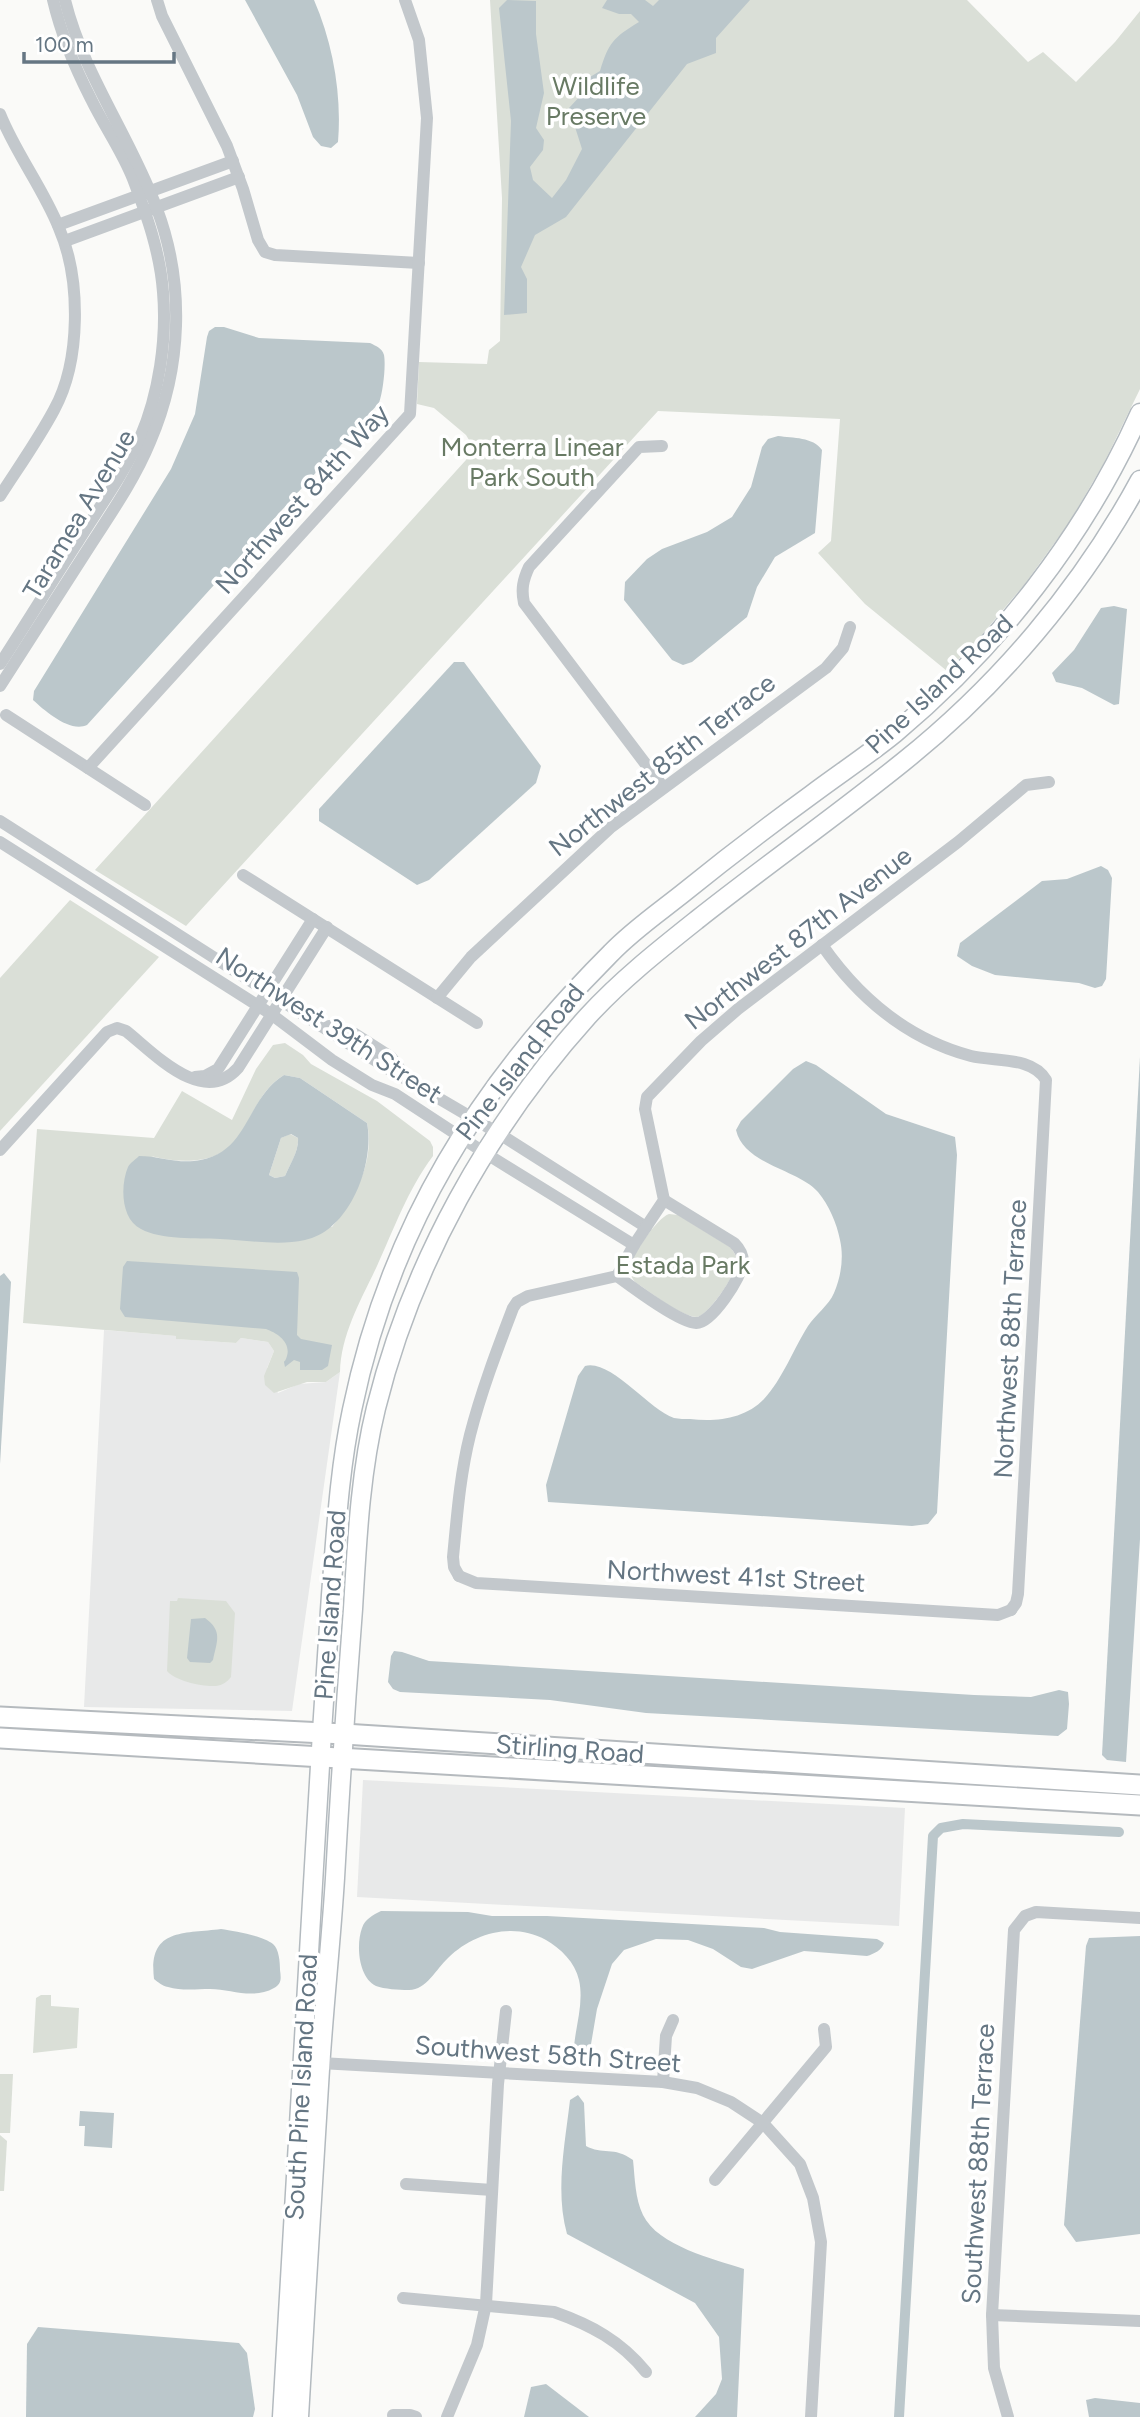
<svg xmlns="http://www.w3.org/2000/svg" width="1140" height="2417" font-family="Figtree,sans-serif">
<rect width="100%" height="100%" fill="#fafaf8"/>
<!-- built -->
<g fill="#e8e9e9">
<polygon points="104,1330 177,1336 177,1339 236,1343 241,1338 268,1342 274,1351 267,1368 278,1393 299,1384 326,1382 340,1372 292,1711 84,1707"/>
<polygon points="363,1780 905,1808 899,1926 357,1897"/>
</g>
<!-- green -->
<g fill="#dadfd7" fill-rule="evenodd">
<polygon points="490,0 967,0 1028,62 1043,52 1076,82 1115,42 1140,11 1140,389 1104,463 1069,523 1024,585 980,637 947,671 865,604 818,553 831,541 840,419 658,411 186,926 95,870 475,450 466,435 434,408 417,404 419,362 487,364 489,350 500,341 502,198"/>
<polygon points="70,900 159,957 0,1131 0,978"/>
<path d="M285,1043l18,12 8,9 66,37 53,40 3,6v9c-25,33 -39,73 -56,110 -16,34 -36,68 -37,106l-14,10h-19l-33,11 -9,-8 -1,-9 10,-25 -6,-9 -27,-4 -5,5 -60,-4v-3l-153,-13 14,-194 117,9 28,-47 50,29 24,-51 17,-24zM284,1075l16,3 67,45c8,40 -12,73 -35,104l-181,-71c31,8 70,9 89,-21 14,-22 21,-46 44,-60z"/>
<path d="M290,1134l8,4c1,13 -8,26 -13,38l-10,2 -6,-3 12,-37z"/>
<path d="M669,1214l9,1 52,32c3,4 7,9 7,15 0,11 -29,54 -40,55 -16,0 -48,-26 -62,-35 -3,-4 -6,-9 -5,-15 2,-12 27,-49 39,-53z"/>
<path d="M178,1598l48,3 9,12 -4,64c-4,5 -8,8 -15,9 -13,1 -41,-5 -49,-15l3,-70h7z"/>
<polygon points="41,1995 51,1995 51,2006 79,2008 77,2048 33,2053 36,1998"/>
<polygon points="0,2074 13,2074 10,2133 0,2133"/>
<polygon points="0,2135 7,2141 4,2191 0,2191"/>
</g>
<!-- water -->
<g fill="#bbc7cb" fill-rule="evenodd">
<path d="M245,0h69c19,44 28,94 24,142l-7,6 -10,-2 -8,-9 -16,-42z"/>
<path d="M507,0l29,1v33l8,59 -8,35 8,12 -1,10 -13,17 3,13 19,18 14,-18 16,-31 -13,-41 13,-14 3,-14 15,-9c9,-29 13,-33 39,-49l-8,-8h-12l-17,-6 5,-8h38l8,6 6,-6h91l-34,38v15l-29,11 -121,153 -31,18 -14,32 6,12v34l-23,2 7,-194 -12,-113z"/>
<path d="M215,327h9l35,11 111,5c6,3 12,5 14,12 2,11 -1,37 -5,48l-292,322c-17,8 -42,-14 -54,-25l1,-9 137,-222 24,-55 12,-77 2,-6z"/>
<path d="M778,436c15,2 35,1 44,14l-7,83 -40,24 -18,30 -10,30 -55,45 -9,3 -11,-5 -48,-60 1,-18 22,-23 15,-10 45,-17 25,-15 19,-30 11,-40 6,-8z"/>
<polygon points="1114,606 1127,609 1119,704 1114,705 1082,688 1056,682 1052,673 1074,650 1101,608"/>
<polygon points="454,662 464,662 541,766 536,783 429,880 417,885 319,821 319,809"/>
<polygon points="1101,866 1108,870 1112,878 1106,979 1102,986 1095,988 1079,983 995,975 972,966 957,956 960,943 1042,881 1067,879"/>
<polygon points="1140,1057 1140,1539 1126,1762 1107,1760 1102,1755"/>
<path d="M806,1061l10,4 70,49 69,23 2,18 -20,358 -9,11 -16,2 -364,-24 -2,-17 32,-109 7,-10c26,-7 63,43 89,52 5,1 11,1 16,1 26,3 55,0 74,-20 18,-19 30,-51 44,-73 7,-11 21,-21 26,-33 7,-16 10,-36 6,-53 -3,-16 -11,-35 -22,-48 -20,-23 -74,-27 -82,-62l5,-9 52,-52z"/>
<path d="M284,1075l16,3 67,45c8,40 -17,108 -62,117 -26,6 -58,0 -85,-1 -23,-1 -59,1 -79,-10 -20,-10 -21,-43 -13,-62 2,-4 8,-8 11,-11 19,0 36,7 55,5 56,-6 50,-61 90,-86zM291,1134l7,4c1,13 -8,26 -13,38l-10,2 -6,-3 12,-37z"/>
<path d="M127,1261l170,11 2,6 -2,57 4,4 31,6 -4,21 -6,4h-22v-8l-6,-2 -9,7c-2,-10 -1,-1 2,-11 4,-14 -10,-23 -21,-27l-141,-12 -5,-8 3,-42z"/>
<polygon points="4,1273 11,1282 0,1464 0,1276"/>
<path d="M205,1618c18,13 12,23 8,42l-3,3 -20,-1 -3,-4 4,-39z"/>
<polygon points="394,1651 402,1652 429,1661 974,1695 1031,1697 1059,1690 1068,1692 1069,1704 1067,1729 1058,1736 646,1713 550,1700 400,1692 393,1689 388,1682 391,1656"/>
<path d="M381,1911l87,1 24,4h55l217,12 16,4 97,7 7,4c-2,7 -10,11 -17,13l-63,-5 -52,18 -11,-2 -28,-18 -25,-9 -32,-1 -32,11 -12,14 -15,45 -7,41 -9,10 -7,-1c-2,-25 11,-52 5,-79 -4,-18 -18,-31 -33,-40 -33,-18 -72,-7 -98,18 -12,11 -22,33 -40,32 -9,0 -24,-1 -32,-4 -18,-9 -20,-42 -14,-58 3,-9 11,-13 19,-17z"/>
<path d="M221,1929c14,2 42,7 52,15 6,5 7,18 7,26 1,8 2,14 -6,18 -21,12 -43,1 -64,1 -13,0 -29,2 -42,-2 -6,-1 -10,-5 -14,-8 -6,-51 29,-45 67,-50z"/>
<polygon points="1140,1936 1140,2234 1076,2242 1064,2225 1086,1946 1089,1938"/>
<path d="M578,2095l6,8 2,43c16,9 28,0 47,14 2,19 2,38 10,55 15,31 71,44 101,54l-7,148h-42l21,-23 6,-15 -3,-42 -24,-34 -128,-69c-12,-43 -2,-90 3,-134z"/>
<polygon points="80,2111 114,2113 112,2148 84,2146 85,2126 79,2126"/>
<polygon points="38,2327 239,2343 247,2353 255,2409 253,2417 26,2417 27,2344"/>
<polygon points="546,2384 589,2417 524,2417 531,2387"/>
<polygon points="1095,2398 1140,2403 1140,2417 1089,2417 1086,2400"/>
</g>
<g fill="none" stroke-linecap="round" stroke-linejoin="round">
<!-- canal -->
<polyline stroke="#bbc7cb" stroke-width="10" points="899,2417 933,1836 941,1828 963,1824 1119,1832"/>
<!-- secondary casing -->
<g stroke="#b3babf" stroke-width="21">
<g id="secondary">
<path d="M282,2417c11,-189 22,-378 33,-568 5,-85 10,-169 16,-254 5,-62 8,-124 21,-185 38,-184 127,-325 259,-457 21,-22 47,-40 71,-59 42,-34 85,-67 129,-99 28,-21 57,-40 84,-62 103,-86 190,-197 245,-320"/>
<path d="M299,2417c7,-116 13,-232 21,-348 4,-64 11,-127 15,-191 5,-90 11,-179 18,-269 4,-67 7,-136 23,-201 36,-145 112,-281 212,-392 33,-36 71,-66 110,-97 67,-53 138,-103 205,-157 96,-77 178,-173 237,-282"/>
</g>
</g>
<!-- primary casing -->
<g stroke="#b5babe" stroke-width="23">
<g id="primary">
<polyline points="0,1717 344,1734 1140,1785"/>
<polyline points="0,1738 1140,1805"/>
</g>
</g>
<!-- street -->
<g stroke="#c3c8cc" stroke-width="12">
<polyline points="157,0 162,16 227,146 243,189 258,240 265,252 275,255 419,263"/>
<path d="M0,114c16,40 43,74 59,114 22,51 22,133 -5,182 -16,30 -36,58 -54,86"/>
<polyline points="58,225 233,161"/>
<polyline points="65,241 239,177"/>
<path d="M662,446l-23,1 -110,120c-6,13 -8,22 -5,36l139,184"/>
<path d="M0,664c26,-40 51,-81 77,-121 21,-34 46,-68 63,-105 19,-44 27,-99 23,-146 -3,-40 -16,-76 -30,-113 -11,-28 -29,-53 -42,-80 -16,-31 -30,-65 -38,-99"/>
<path d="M0,686c29,-45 57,-89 86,-134 23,-36 48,-71 64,-110 32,-74 35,-158 7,-233 -26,-71 -74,-135 -92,-209"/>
<polyline points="6,715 145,805"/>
<polyline points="88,768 410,414 427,118 419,40 405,0"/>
<polyline points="0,821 387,1068 498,1133 646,1227"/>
<polyline points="0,842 271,1014 332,1060 372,1085 395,1094 485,1153 634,1245"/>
<polyline points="243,875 477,1023"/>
<path d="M822,945c37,53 85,94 149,111 24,6 61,0 75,24l-28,514 -2,9 -5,7"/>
<polyline points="437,998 471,957 610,828 826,668 843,648 850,627"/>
<polyline points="329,1026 355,1034 391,1057 405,1076"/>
<polyline points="195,1077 205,1076 218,1069 313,919"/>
<path d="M0,1150l107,-118 10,-4 9,3c29,23 77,76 112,37l89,-141"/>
<path d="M617,1276c15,11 63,47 79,47 15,1 46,-46 47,-61 0,-7 -4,-14 -9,-19l-70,-43"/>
<path d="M459,1576l-5,-9 -1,-10c4,-41 7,-82 17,-122 11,-43 27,-85 43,-127l4,-6 11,-6 89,-20 17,-31 30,-45 -19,-91 2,-12 54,-56 37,-32 220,-167 68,-57 23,-3"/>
<polyline points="459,1576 476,1583 998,1615 1011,1610"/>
<polyline points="320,2063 663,2082 697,2088 731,2102 763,2123 800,2164 813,2198 821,2242 811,2417"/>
<polyline points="663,2082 666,2036 673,2020"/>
<polyline points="715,2180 826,2047 824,2029"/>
<polyline points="406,2184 492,2190"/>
<path d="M403,2298l151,14c37,13 67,29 92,60"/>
<polyline points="992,2315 1140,2321"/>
<polyline points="393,2415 410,2415 416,2417"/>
<polyline points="447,2417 477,2345 486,2304 498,2084 506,2011"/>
<polyline points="1008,2417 994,2368 992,2315 1014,1930 1025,1916 1036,1912 1140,1918"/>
</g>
<!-- secondary -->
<use href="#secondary" stroke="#fff" stroke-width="18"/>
<!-- primary -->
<use href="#primary" stroke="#fff" stroke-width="19"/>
</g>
<g text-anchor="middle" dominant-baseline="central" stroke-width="7" stroke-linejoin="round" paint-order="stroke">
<!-- park labels -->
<g font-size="26" fill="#687a64" stroke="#fff">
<text x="596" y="86">Wildlife<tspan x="596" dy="30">Preserve</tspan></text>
<text x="532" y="447">Monterra Linear<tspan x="532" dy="30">Park South</tspan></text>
<text x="683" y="1265">Estada Park</text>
</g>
<!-- street labels -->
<g font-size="26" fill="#657683" stroke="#fff">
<text transform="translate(302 499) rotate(-48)">Northwest 84th Way</text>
<text transform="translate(79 514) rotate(-59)">Taramea Avenue</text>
<text transform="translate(939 684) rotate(-43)">Pine Island Road</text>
<text transform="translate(662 765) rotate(-38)">Northwest 85th Terrace</text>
<text transform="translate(798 938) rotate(-38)">Northwest 87th Avenue</text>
<text transform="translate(329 1025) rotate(33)">Northwest 39th Street</text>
<text transform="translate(520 1062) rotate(-52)">Pine Island Road</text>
<text transform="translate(1010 1339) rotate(-87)">Northwest 88th Terrace</text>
<text transform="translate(736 1576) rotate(3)">Northwest 41st Street</text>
<text transform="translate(330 1605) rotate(-86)">Pine Island Road</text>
<text transform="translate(570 1749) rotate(4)">Stirling Road</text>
<text transform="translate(548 2054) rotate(4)">Southwest 58th Street</text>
<text transform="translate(301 2087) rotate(-87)">South Pine Island Road</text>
<text transform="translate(978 2164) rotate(-87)">Southwest 88th Terrace</text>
</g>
</g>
<!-- scale -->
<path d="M24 52v10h150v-10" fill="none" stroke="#657683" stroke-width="3.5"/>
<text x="35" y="52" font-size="21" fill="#657683" stroke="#ffffff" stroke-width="5" paint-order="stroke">100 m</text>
</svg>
